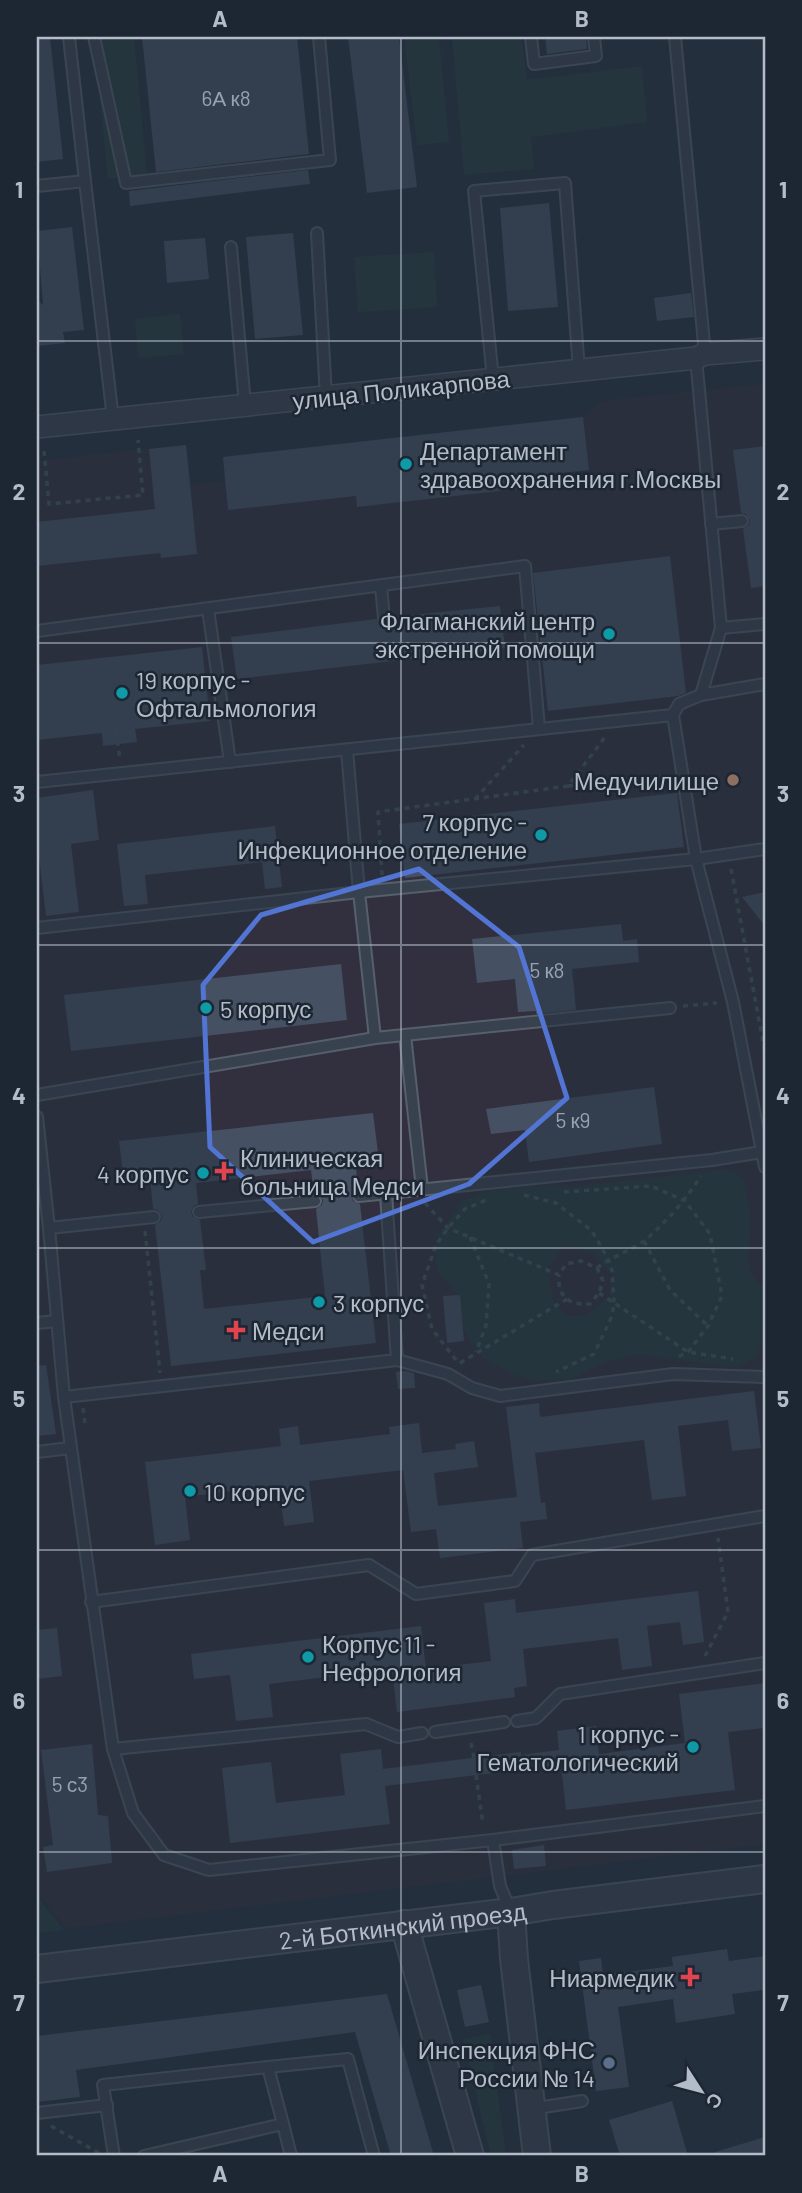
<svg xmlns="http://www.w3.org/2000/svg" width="802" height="2193" font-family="Barlow,sans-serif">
<rect width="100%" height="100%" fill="#242f3e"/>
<!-- medical -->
<polygon fill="#32303f" points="765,384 765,1844 67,1928 37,1893 37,461 186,445 191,485 225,481 223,457 583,417 603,401"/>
<!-- green -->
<g fill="#263c3f" fill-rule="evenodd">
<polygon points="94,37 134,37 147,175 108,179"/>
<polygon points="404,37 439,37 449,142 417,145"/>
<polygon points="452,37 522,37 527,80 642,66 647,122 531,137 534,169 464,175"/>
<polygon points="434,252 437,307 358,312 354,257"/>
<polygon points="180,314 184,354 138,358 135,319"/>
<path d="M723,1170l11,2 8,6c3,10 6,21 7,32 2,20 -3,42 1,61 3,9 9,10 14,17 7,11 -3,59 -8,70l-21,9 -98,-13 -31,8 -39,18h-34l-21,-6 -28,-16 -13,-16 -9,-19 -6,-30 -19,-24 -2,-21 4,-13 23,-33 19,-9 42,-7 51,1zM564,1246l29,7 20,23 -3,20 -24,20h-20l-13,-16 -6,-31z"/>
<polygon points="37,1896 64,1930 37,1933"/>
<polygon points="490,2034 506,2156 491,2156 463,2039"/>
</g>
<!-- building -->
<g fill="#455162" fill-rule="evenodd">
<polygon points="37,37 50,37 63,159 37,162"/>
<polygon points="142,37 297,37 309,154 156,172"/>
<polygon points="348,37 399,37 417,187 367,193"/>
<polygon points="545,37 586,37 587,49 547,54"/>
<polygon points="308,170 310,184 130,206 129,191"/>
<polygon points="549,203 558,307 508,311 500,208"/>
<polygon points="72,227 84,330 63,332 65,343 37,346 37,305 43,304 37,231"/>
<polygon points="293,233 303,335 255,339 246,237"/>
<polygon points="205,238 209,279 167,283 164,241"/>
<polygon points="691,293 694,317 657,321 654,298"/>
<polygon points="583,417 589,470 516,478 517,489 357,507 356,496 228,510 223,457"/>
<polygon points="186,445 197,554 161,558 160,553 37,566 37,522 155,509 149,449"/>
<polygon points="765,446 765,586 751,588 743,529 749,525 750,520 746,514 741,513 733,450"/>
<polygon points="670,556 686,693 678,696 548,711 533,573"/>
<polygon points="500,606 505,648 237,679 231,637 376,619 380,625 385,626 391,622 392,617"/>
<polygon points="202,647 210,721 135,729 137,742 103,746 102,733 37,740 37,665"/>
<polygon points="93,790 99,840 71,844 79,912 46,916 37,840 37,798"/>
<polygon points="677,793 684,847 405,878 399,824"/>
<polygon points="275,826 282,887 265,889 262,862 145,875 148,904 124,906 117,844"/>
<polygon points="765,892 765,926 742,897"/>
<polygon points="621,924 623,941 637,939 639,962 572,969 576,1010 536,1014 536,1011 518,1012 515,979 477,983 472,939"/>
<polygon points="341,964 347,1020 71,1051 64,995"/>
<polygon points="654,1087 662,1144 529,1162 525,1130 491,1134 486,1109"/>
<path d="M373,1113l5,40 -23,3 3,32 -4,2 -3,6 2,5 7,3 16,139 -205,23 -16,-141 6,-4 1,-5 -4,-6 -5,-1 -3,-32 -26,3 -5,-39zM311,1170l3,23 5,1 4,6 -1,5 -6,4 9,87 -121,13 -4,-39h6l-6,-50 -7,-3 -2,-5 3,-6 4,-2 -2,-21z"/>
<polygon points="460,1295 464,1341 447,1343 443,1296"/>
<polygon points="46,1365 56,1434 37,1436 37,1366"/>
<polygon points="406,1371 414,1373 415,1388 398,1389 396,1372"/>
<polygon points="754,1391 761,1448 732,1451 728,1420 678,1426 686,1496 652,1500 644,1440 535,1453 541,1503 545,1502 547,1519 520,1522 523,1548 440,1558 436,1529 411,1532 403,1470 309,1481 314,1522 284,1526 279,1485 185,1497 190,1540 155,1545 145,1462 281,1446 279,1429 298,1426 300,1445 390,1434 389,1427 419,1423 422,1453 456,1449 455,1444 474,1441 478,1467 434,1473 438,1506 517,1497 506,1407 539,1403 540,1417"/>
<polygon points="698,1591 704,1642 683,1645 680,1622 647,1626 652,1666 622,1670 618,1638 523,1649 527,1686 514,1688 515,1697 397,1712 392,1669 269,1684 273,1717 236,1721 230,1675 194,1679 191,1654 421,1626 426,1669 491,1661 484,1603 515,1599 516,1613"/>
<polygon points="57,1628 62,1676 37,1679 37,1630"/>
<polygon points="765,1683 765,1728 728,1732 735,1790 566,1810 561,1765 385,1786 390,1824 230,1843 222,1768 271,1762 276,1803 345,1795 340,1754 381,1749 383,1769 521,1752 521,1755 559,1750 557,1731 596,1726 599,1754 685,1743 679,1694"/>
<polygon points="92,1744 98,1815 108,1816 112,1863 47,1872 43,1847 53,1845 41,1750"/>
<polygon points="544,1845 546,1866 514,1869 512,1850"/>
<polygon points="727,1949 729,1961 765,1956 765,1990 732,1994 735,2014 676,2023 673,1999 618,2007 629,2087 596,2091 579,1961 601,1958 603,1975 673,1966 672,1957"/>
<polygon points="481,1985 489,2022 465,2027 457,1990"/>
<polygon points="387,1994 434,2156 391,2156 355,2032 76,2070 80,2097 37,2102 37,2036"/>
<polygon points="672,2101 688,2156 620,2156 609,2120"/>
<polygon points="765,2137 765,2156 715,2156 715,2152"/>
</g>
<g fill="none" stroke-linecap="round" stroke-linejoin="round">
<!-- service casing -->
<g stroke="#565f6c" stroke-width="14">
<g id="service">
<polyline points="94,37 126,183 330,160 319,37"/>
<polyline points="531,37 534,64 596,56 594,37"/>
<polyline points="675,37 705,354"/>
<polyline points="85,181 113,419"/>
<polyline points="37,186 85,181 69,37"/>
<polyline points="317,233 326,397"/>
<polyline points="231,247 245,405"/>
<polyline points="696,358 721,628 701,695"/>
<polyline points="493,379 474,191 565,183 579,370"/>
<polyline points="711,524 742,521"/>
<polyline points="381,586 384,618"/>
<polyline points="208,609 230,762"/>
<polyline points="721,628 765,624"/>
<polyline points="37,631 525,566 539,728"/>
<polyline points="765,684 701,695 679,704 673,715 696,859 733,1002 765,1167"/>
<polyline points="347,750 359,892 375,1038"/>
<polyline points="37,782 673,715"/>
<polyline points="37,928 359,892 696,859 765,849"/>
<polyline points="405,1035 422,1189"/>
<polyline points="37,1095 375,1038 670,1008"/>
<polyline points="37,1117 49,1228 64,1397 113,1749 133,1813 164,1855 209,1870 493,1840"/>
<polyline points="359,1196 712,1160 762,1152"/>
<polyline points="199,1212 315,1201"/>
<polyline points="49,1228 154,1217"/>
<polyline points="37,1323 57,1321"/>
<polyline points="397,1360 448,1374 472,1388 500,1396 673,1374 765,1377"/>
<polyline points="64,1397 397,1360 386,1194"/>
<polyline points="37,1452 70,1448"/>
<polyline points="91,1602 369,1565 416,1594 515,1581 532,1555 765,1516"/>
<polyline points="517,1721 536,1718 560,1694 765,1663"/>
<polyline points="435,1732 504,1722"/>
<polyline points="113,1749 366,1724 398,1737 422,1733"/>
<polyline points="511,1912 500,1886 493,1840 765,1806"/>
<polyline points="268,2067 348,2059 374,2156"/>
<polyline points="531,2109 582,2101"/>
<polyline points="37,2113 107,2105"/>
<polyline points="283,2124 291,2156"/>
<polyline points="114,2156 103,2085 268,2067 283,2124 144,2156"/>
</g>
</g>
<!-- minor casing -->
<g stroke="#565f6c" stroke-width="24">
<polyline id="minor" points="37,427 696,358 705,354 765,349"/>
</g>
<!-- tertiary casing -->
<g stroke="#565f6c" stroke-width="30">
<g id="tertiary">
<polyline points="511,1912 514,1959 537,2156"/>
<polyline points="404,1924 470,2156"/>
<path id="s1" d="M37,1969l474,-57 42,-7 212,-26"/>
</g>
</g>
<!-- path -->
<g stroke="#44595c" stroke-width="3.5" stroke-dasharray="5 5" stroke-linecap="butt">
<polyline points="37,267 39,267"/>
<polyline points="37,302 40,305"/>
<polyline points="44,451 49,504 143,495 138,440"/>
<polyline points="116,731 120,760"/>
<polyline points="568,786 670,776"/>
<polyline points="475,799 524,745"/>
<polyline points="731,869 765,1053"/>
<polyline points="382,875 378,812 568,786 606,736"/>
<polyline points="683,1006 717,1003"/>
<polyline points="564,1192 651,1186 685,1201 710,1234 722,1296 708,1326 688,1352 676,1358"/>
<polyline points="524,1195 556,1203 592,1231 608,1259 612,1270 614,1303 612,1316 594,1354 556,1372"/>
<path d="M425,1203l23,25 111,47 7,-11 15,-3 16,7 6,13 -4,12 -9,11c-21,1 -33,-7 -31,-29"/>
<polyline points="145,1231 160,1373"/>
<polyline points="470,1237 489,1284 486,1326 476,1352"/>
<polyline points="644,1241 670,1290 708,1326"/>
<path d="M597,1268c15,-12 34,-17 48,-28 22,-18 41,-41 56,-64"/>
<polyline points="599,1293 688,1352 733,1359"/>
<polyline points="456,1360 432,1329 422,1285 436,1245 448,1228 465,1209 486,1200"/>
<polyline points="460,1363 567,1299"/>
<polyline points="83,1408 85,1425"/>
<polyline points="705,1656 728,1612 718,1538"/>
<polyline points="471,1743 474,1758"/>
<polyline points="476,1775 483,1824"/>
<polyline points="51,2126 99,2153"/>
</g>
<!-- service -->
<use href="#service" stroke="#38414e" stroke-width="10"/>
<!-- minor -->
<use href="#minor" stroke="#38414e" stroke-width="21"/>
<!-- tertiary -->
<use href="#tertiary" stroke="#38414e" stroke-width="26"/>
</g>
<!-- marked area -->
<path d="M0 0H802V2193H0ZM419,869l100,78 48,151 -98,86 -156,58 -103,-95 -7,-162 58,-70z" fill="#242f3e" fill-opacity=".55" fill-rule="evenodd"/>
<path fill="none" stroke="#5274d3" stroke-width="5" stroke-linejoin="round" d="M419,869l100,78 48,151 -98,86 -156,58 -103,-95 -7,-162 58,-70z"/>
<!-- grid -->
<path fill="none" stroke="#b4bcc9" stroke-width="2" stroke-opacity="0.55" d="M401,37v2119M37,341h728M37,643h728M37,945h728M37,1248h728M37,1550h728M37,1852h728"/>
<!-- markers -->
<g fill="#0f9aa8" stroke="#1d2633" stroke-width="2.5">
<circle cx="406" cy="464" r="7"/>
<circle cx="609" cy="634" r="7"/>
<circle cx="122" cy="693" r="7"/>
<circle cx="541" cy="835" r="7"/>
<circle cx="206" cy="1008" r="7"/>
<circle cx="203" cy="1173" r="7"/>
<circle cx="319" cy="1302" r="7"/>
<circle cx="190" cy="1491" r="7"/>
<circle cx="308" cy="1657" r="7"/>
<circle cx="693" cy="1747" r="7"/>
</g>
<circle fill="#8d6e63" stroke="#1d2633" stroke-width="2.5" cx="733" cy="780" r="7"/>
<g fill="#e0444e" stroke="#1d2633" stroke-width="2.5">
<path d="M220.5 1160.5h7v7h7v7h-7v7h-7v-7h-7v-7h7z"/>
<path d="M232.5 1319.5h7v7h7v7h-7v7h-7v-7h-7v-7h7z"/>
<path d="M686.5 1966.5h7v7h7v7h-7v7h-7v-7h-7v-7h7z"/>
</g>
<circle fill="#5c6f8a" stroke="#1d2633" stroke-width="2.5" cx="609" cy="2063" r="7"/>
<g text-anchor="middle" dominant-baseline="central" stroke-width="5" stroke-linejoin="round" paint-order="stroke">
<!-- number labels -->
<g font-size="21" fill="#98a1af">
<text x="226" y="97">6А к8</text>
<text x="547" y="969">5 к8</text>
<text x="573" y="1119">5 к9</text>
<text x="70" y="1783">5 с3</text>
</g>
<!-- street labels -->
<g font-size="24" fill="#b4bcc9" stroke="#1d2633">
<text transform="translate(401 389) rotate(-6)">улица Поликарпова</text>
<text stroke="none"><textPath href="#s1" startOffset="368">2-й Боткинский проезд</textPath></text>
</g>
<!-- poi labels -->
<g font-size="24" fill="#b4bcc9" stroke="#1d2633" text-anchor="start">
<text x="420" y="450">Департамент<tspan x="420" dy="28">здравоохранения г.Москвы</tspan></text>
<text x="595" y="620" text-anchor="end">Флагманский центр<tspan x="595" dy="28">экстренной помощи</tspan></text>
<text x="136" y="679">19 корпус -<tspan x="136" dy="28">Офтальмология</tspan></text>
<text x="719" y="780" text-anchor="end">Медучилище</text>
<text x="527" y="821" text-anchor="end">7 корпус -<tspan x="527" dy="28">Инфекционное отделение</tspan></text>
<text x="220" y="1008">5 корпус</text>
<text x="240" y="1157">Клиническая<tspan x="240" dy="28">больница Медси</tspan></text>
<text x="189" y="1173" text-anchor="end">4 корпус</text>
<text x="333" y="1302">3 корпус</text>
<text x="252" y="1330">Медси</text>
<text x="204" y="1491">10 корпус</text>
<text x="322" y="1643">Корпус 11 -<tspan x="322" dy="28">Нефрология</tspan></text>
<text x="679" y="1733" text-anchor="end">1 корпус -<tspan x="679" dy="28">Гематологический</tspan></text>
<text x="674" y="1977" text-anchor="end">Ниармедик</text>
<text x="595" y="2049" text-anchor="end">Инспекция ФНС<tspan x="595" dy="28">России № 14</tspan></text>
</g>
</g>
<!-- border -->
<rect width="802" height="2193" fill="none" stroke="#1d2633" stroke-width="77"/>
<!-- north arrow -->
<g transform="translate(701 2091) rotate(126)" stroke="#1d2633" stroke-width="5" paint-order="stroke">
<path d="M0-5L12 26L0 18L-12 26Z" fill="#b4bcc9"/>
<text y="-10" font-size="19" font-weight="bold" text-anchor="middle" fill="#b4bcc9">С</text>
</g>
<rect x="38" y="38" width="726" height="2116" fill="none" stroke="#b4bcc9" stroke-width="2.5"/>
<g font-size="23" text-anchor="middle" font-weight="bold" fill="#b4bcc9">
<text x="220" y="27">A</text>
<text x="582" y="27">B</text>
<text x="19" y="198">1</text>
<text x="783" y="198">1</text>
<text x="19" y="500">2</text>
<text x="783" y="500">2</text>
<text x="19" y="802">3</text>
<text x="783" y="802">3</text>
<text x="19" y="1104">4</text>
<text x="783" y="1104">4</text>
<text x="19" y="1407">5</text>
<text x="783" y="1407">5</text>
<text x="19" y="1709">6</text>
<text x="783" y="1709">6</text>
<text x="19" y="2011">7</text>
<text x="783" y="2011">7</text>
<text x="220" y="2182">A</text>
<text x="582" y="2182">B</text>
</g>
</svg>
